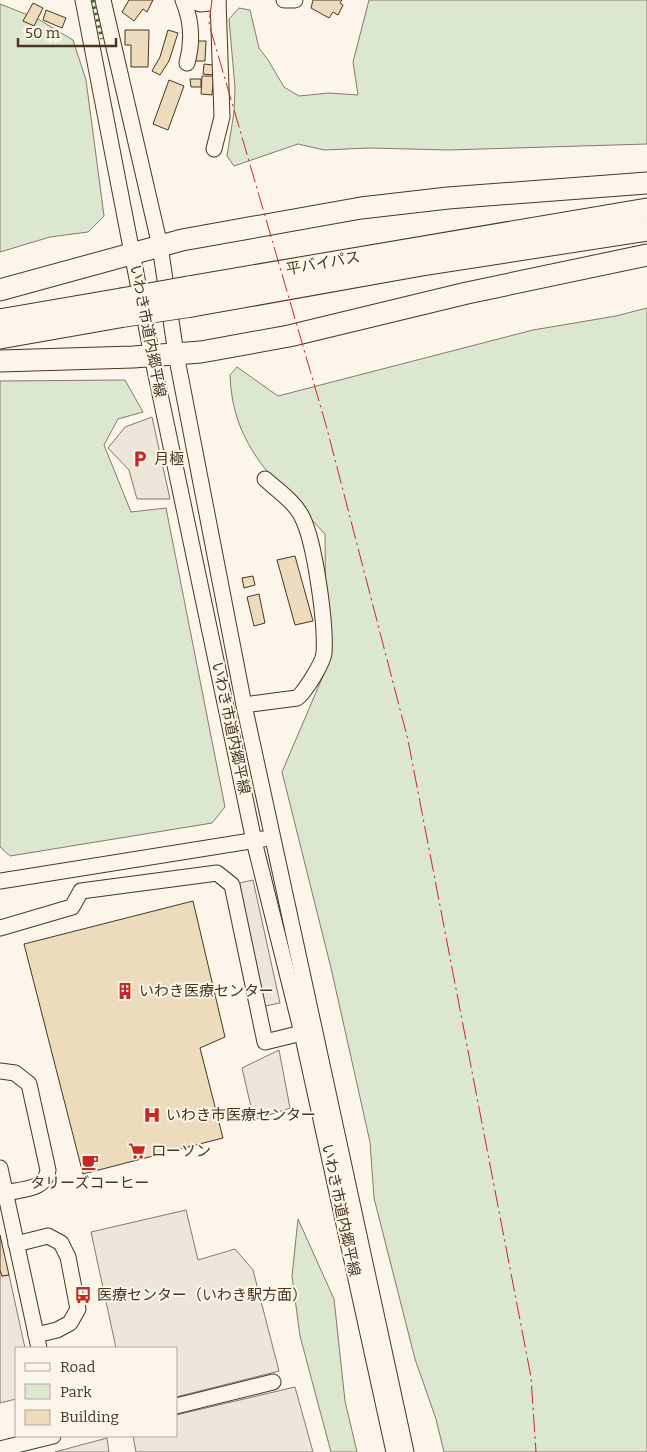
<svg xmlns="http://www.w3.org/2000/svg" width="647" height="1452" font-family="Bitter,'Noto Sans JP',serif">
<rect width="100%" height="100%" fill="#fbf6e9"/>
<!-- green -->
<g fill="#dce7d0" stroke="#887966">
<polygon points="369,0 647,0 647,144 449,150 369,148 324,150 298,144 234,166 227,156 234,112 235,88 229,19 239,8 250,10 259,48 268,60 284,87 299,96 329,93 358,95 353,62"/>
<polygon points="0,4 38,19 73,40 86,80 104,216 88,232 50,237 0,252"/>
<path d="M647,308v1144h-203l-8,-33 -21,-60 -41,-161 -4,-56 -39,-174 -49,-196 44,-103 -1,-135c-46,-50 -93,-85 -95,-159l7,-8 41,29 255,-66 83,-14z"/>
<polygon points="125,380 143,412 118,419 104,445 131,512 166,508 225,807 212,823 10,856 0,847 0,381"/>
<polygon points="298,1219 334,1299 345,1401 357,1452 331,1452 300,1336 292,1276"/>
</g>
<!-- parking -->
<g fill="#ede7d9" stroke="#887966">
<polygon points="152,417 170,499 137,499 129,470 108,448 125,427"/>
<polygon points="253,880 280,1003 265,1006 235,884"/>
<polygon points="279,1050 290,1108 254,1120 242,1068"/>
<polygon points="186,1210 198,1260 235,1249 253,1270 279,1371 176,1397 176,1348 116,1348 91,1232"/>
<polygon points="0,1270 2,1276 9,1275 25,1348 16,1348 16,1399 0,1403"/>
<polygon points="295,1387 313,1452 136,1452 133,1436 176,1436 176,1415"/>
<polygon points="107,1438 109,1452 55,1452"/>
</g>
<!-- building -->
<g fill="#ecdcbc" stroke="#4a3520">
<polygon points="153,0 147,12 143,9 134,21 122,12 129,0"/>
<polygon points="313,0 342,0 340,3 343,5 338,15 333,12 329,18 311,8"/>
<polygon points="33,3 43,8 34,26 23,21"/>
<polygon points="46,10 66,18 62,28 43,20"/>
<polygon points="125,30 149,30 148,67 131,67 131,45 125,45"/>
<polygon points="168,30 178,33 169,61 160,75 152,71 160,57"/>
<polygon points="196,41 206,41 205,61 194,61"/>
<polygon points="204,64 213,65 213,75 203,74"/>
<polygon points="202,76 214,76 212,95 201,94"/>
<polygon points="190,79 201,79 201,87 191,87"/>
<polygon points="169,80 184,86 168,130 153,124"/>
<polygon points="295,556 313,621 295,625 277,560"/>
<polygon points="253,576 255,585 244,588 242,578"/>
<polygon points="259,594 265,623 254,626 247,597"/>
<polygon points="193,901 225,1037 200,1048 223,1138 83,1174 24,944"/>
<polygon points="0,1235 9,1275 2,1276 0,1270"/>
</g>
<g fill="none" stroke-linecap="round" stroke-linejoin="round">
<!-- minor casing -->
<g stroke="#4a3520" stroke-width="17">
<g id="minor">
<polyline points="83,0 152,356 254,841 302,1033 394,1452"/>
<polyline points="103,0 160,246 176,354 244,705 406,1452"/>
<path d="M183,0c9,21 10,41 4,63"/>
<polyline points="191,0 200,4 218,2"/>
<polyline points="284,0 295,0"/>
<polyline points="214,149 222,117 218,0"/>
<path d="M244,705l53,-7c8,-6 26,-35 27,-45 2,-29 -9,-111 -22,-136 -7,-15 -25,-27 -37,-38"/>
<polyline points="0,881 263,839"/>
<polyline points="0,928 72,907 81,891 217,873 232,885 265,1042 302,1033"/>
<path d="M0,1071l15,2 14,11 19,86c-2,20 -26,19 -43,23"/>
<polyline points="0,1168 39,1348"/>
<polyline points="16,1244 48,1236 61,1243 68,1257 78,1309 70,1323 57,1330 36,1335"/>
<polyline points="176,1406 273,1382"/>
<polyline points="0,1449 53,1436"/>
</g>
</g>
<!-- highway casing -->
<g stroke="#4a3520" stroke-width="23">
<g id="highway">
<polyline points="188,287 647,209"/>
<polyline points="0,290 182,240 361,208 448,198 647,183"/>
<polyline points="192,306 422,265 647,230"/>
<polyline points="0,320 121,299"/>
<polyline points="0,338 125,316"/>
<polyline points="0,361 133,357 201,352 289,336 467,293 647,255"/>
</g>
</g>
<!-- minor -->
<use href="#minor" stroke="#fbf6e9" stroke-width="15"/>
<!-- highway -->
<use href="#highway" stroke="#fbf6e9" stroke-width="21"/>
<!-- highway-bridge casing -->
<g stroke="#4a3520" stroke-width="23" stroke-linecap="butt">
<g id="highway-bridge">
<polyline points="121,299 188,287"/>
<polyline points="125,316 192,306"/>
</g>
</g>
<!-- highway-bridge -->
<use href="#highway-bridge" stroke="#fbf6e9" stroke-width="21"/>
<!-- hedge -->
<polyline stroke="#436837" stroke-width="4" stroke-dasharray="2.5 4" stroke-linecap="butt" points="93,0 102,39"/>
<!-- power -->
<polyline stroke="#c62828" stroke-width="1" stroke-dasharray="18 4 2.5 4" stroke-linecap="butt" points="212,0 209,24 326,425 408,740 531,1377 536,1452"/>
</g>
<!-- icons -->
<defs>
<g id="parking-bare" transform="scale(1.35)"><path d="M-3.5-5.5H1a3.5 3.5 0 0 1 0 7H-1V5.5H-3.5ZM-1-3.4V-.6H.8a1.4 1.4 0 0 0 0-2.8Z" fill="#c62828" stroke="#fbf6e9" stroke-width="2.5" paint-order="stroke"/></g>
<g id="building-bare" transform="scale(1.35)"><path d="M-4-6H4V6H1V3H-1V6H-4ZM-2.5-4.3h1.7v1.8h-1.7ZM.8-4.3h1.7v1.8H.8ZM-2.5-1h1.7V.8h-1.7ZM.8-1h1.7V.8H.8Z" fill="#c62828" stroke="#fbf6e9" stroke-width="2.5" paint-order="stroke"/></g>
<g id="hospital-bare" transform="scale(1.35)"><path d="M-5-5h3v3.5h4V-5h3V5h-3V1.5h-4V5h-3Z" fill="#c62828" stroke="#fbf6e9" stroke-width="2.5" paint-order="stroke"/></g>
<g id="supermarket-bare" transform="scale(1.35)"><path d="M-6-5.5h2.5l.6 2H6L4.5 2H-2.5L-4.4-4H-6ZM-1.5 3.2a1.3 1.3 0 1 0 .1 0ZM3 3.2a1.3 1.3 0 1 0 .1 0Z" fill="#c62828" stroke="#fbf6e9" stroke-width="2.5" paint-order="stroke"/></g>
<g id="cafe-bare" transform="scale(1.35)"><path d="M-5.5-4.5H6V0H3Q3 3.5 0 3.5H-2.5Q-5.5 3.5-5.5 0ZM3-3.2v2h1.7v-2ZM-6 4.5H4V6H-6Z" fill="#c62828" stroke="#fbf6e9" stroke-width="2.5" paint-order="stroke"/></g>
<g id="bus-bare" transform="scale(1.35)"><path d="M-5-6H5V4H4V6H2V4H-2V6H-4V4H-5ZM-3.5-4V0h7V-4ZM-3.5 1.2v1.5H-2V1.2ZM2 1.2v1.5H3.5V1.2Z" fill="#c62828" stroke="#fbf6e9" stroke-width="2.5" paint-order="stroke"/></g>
</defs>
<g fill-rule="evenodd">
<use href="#parking-bare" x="140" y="459"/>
<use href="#building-bare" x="125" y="991"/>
<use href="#hospital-bare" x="152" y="1115"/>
<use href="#supermarket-bare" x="137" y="1151"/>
<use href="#cafe-bare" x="90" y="1162"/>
<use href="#bus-bare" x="83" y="1295"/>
</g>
<g text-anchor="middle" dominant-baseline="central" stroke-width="4" stroke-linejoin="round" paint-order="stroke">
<!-- street labels -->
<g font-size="15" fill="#4a3520" stroke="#fbf6e9">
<text transform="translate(323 263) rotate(-10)">平バイパス</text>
<text transform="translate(148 331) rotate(79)">いわき市道内郷平線</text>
<text transform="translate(231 728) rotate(78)">いわき市道内郷平線</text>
<text transform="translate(341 1210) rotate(78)">いわき市道内郷平線</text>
</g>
<!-- poi labels -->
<g font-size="15" fill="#4a3520" stroke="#fbf6e9" text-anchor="start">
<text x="154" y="459">月極</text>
<text x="139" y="991">いわき医療センター</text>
<text x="166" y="1115">いわき市医療センター</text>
<text x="151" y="1151">ローソン</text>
<text x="90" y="1183" text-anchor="middle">タリーズコーヒー</text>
<text x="97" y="1295">医療センター（いわき駅方面）</text>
</g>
</g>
<!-- legend -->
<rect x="15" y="1347" width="162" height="90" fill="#fbf6e9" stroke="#b4a999"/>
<rect x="25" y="1363" width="25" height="8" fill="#fbf6e9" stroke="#b4a999"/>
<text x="60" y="1372" font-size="15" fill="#4a3520">Road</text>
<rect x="25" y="1384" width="25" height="15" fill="#dce7d0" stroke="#b4a999"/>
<text x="60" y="1397" font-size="15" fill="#4a3520">Park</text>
<rect x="25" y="1410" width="25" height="15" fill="#ecdcbc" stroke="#b4a999"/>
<text x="60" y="1422" font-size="15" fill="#4a3520">Building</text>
<!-- scale -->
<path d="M18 38v8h98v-8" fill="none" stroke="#4a3520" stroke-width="2.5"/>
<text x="25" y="38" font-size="15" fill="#4a3520" stroke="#fbf6e9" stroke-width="4" paint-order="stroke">50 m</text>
</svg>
